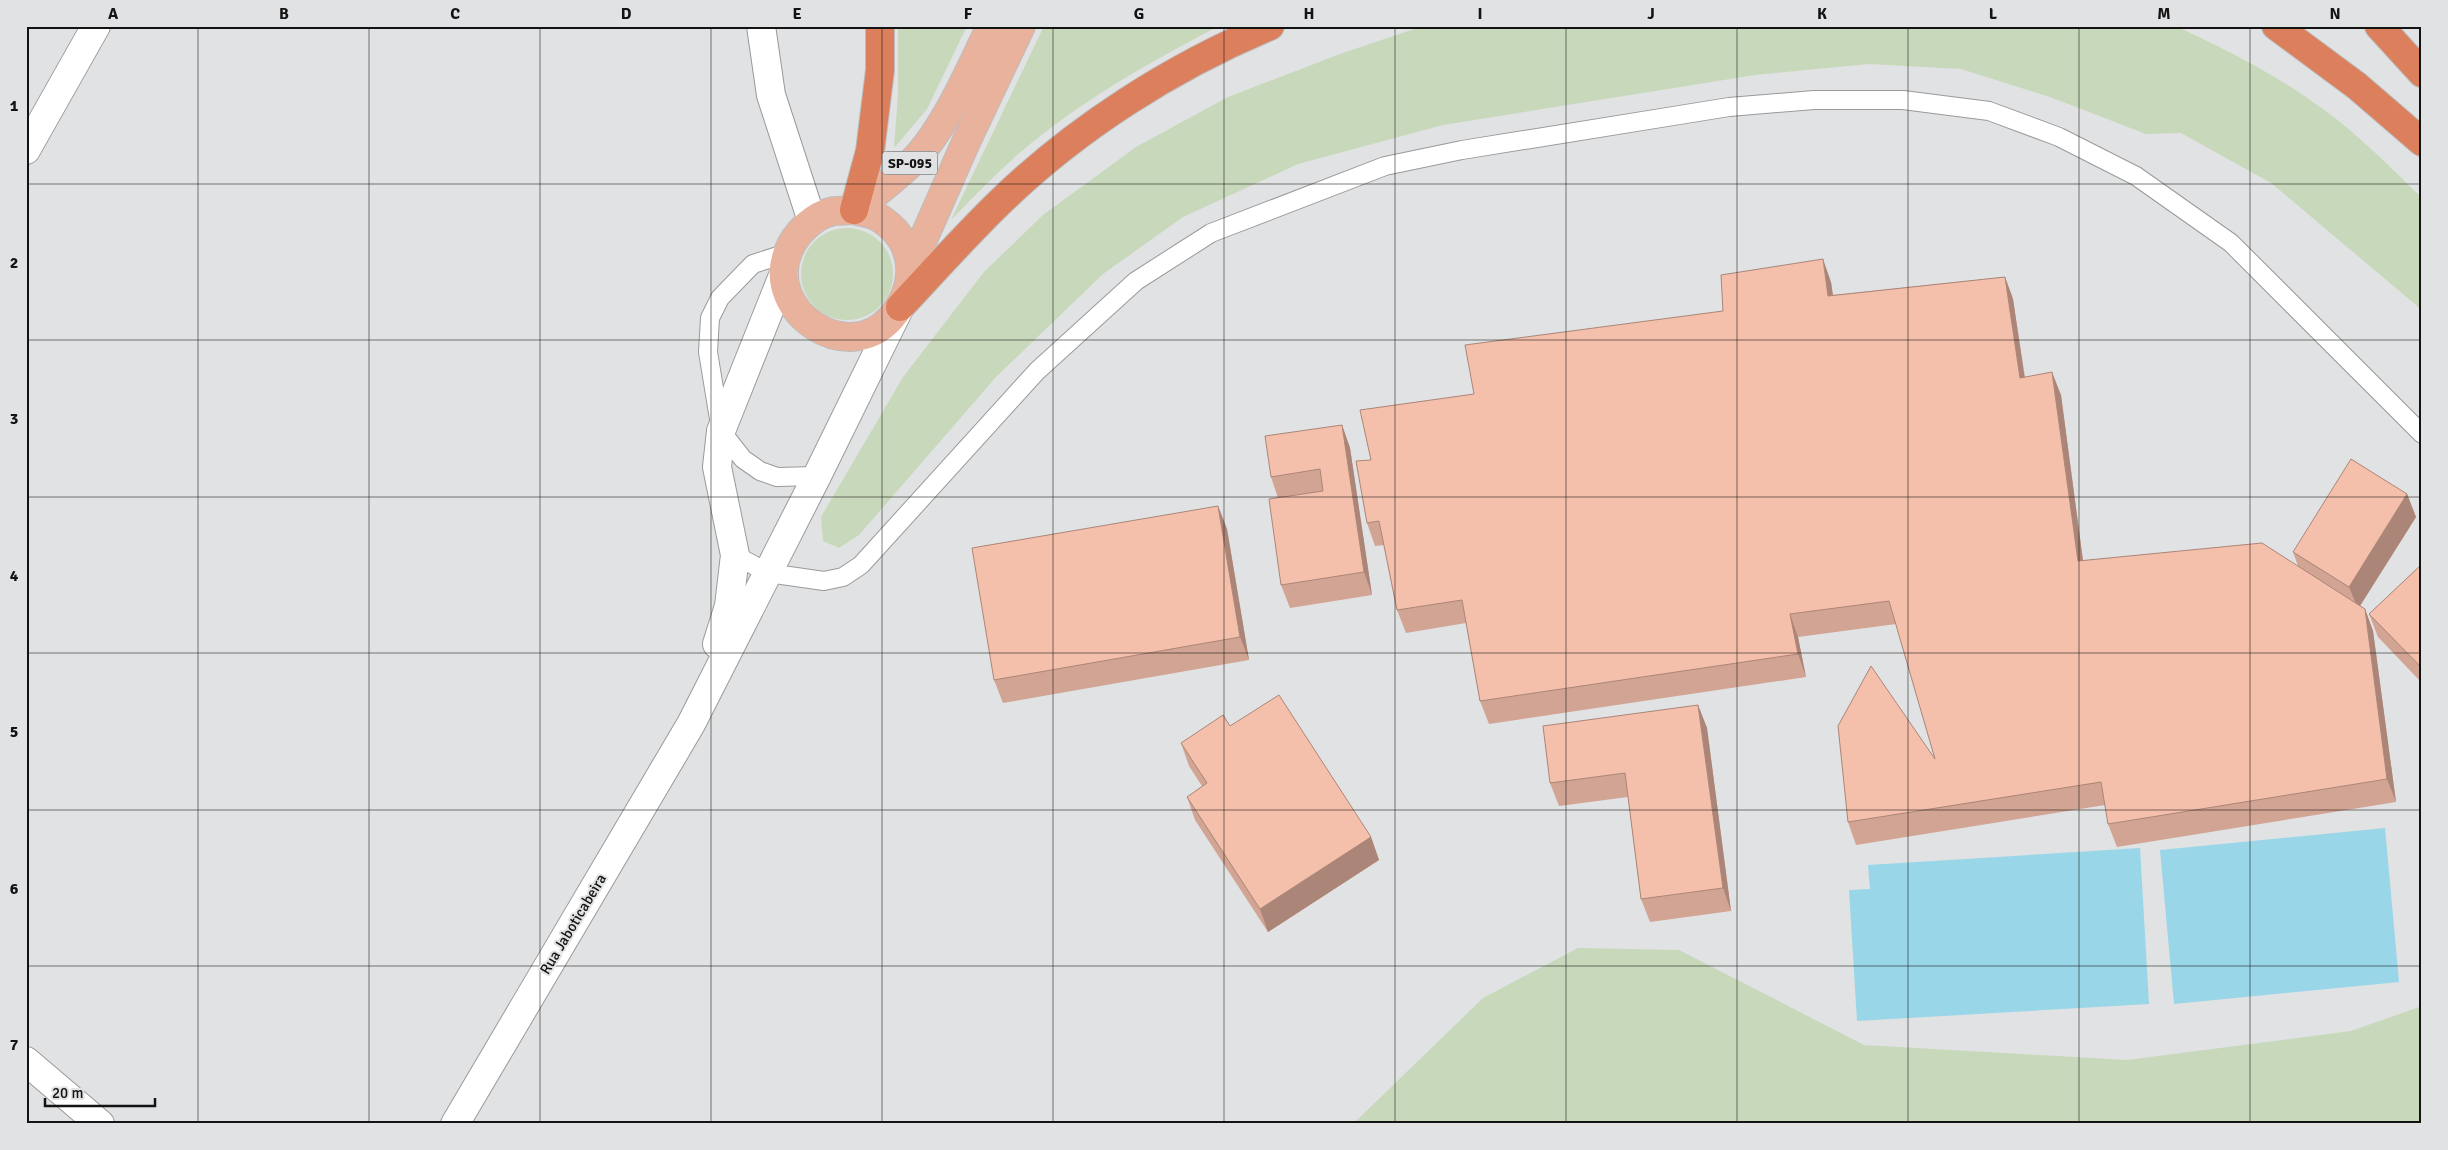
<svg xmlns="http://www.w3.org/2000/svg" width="2448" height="1150" font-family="Signika,sans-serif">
<rect width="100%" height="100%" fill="#e1e2e3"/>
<!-- green -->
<g fill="#c8d8bb">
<polygon points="898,26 967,26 927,109 894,148 898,94"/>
<path d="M1044,26h175c-71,37 -142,77 -203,130 -22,20 -44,42 -65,64z"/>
<path d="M1423,26h752c65,29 133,66 186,114 21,18 41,39 61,58v112l-151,-127 -90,-50 -35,1 -96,-37 -89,-28 -92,-5 -114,11 -312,50 -145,39 -115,53 -80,57 -107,103 -137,158 -20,13 -16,-7 -2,-24 82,-140 81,-105 59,-57 93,-68 92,-50 112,-43z"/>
<circle cx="847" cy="274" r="46"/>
<polygon points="1578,948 1679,950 1864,1045 2127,1060 2351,1031 2422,1006 2422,1124 1353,1124 1483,998"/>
</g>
<!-- water -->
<g fill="#98d6e8">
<polygon points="2385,828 2399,982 2174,1004 2160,850"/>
<polygon points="2140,848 2149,1004 1857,1021 1849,890 1870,889 1868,865"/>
</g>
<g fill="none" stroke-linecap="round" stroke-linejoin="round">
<!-- lane casing -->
<g stroke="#9a9a9b" stroke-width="20">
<g id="lane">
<polyline points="787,253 753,264 720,298 710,318 708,352 721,431 743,459 760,471 777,477 817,476"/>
<polyline points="735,555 768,573 824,581 843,577 861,565 1037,371 1136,281 1211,233 1385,166 1462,150 1729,107 1814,100 1903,100 1989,111 2059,137 2136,176 2231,243 2422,434"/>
</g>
</g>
<!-- street casing -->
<g stroke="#9a9a9b" stroke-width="30">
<g id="street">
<polyline points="761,26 771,95 812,221"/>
<polyline points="26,150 96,26"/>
<polyline points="717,644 729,606 735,555 717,467 721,431 784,273"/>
<polyline points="26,1061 100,1124"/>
<polyline points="455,1124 691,724 817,476 899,309"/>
</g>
</g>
<!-- primary casing -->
<g stroke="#bdbdbd" stroke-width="30">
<g id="primary">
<path d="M854,210c7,2 15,3 22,6 41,23 44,68 15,102 -43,49 -127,-6 -103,-66 7,-18 25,-37 46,-41 7,-1 16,1 22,-3 17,-11 34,-26 50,-40 37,-33 63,-97 85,-142"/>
<polyline points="911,267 966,142 1021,26"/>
</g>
</g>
<!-- highway casing -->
<g stroke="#bdbdbd" stroke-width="30">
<g id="highway">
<polyline points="2276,26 2357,86 2422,142"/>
<polyline points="2379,26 2422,73"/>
<polyline points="854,210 870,151 880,70 880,26"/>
<path d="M900,307c33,-35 65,-71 99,-104 77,-75 173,-136 271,-177"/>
</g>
</g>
<!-- lane -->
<use href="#lane" stroke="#fff" stroke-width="18"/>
<!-- street -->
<use href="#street" stroke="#fff" stroke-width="28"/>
<!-- primary -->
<use href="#primary" stroke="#e9b29d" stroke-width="28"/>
<!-- highway -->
<use href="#highway" stroke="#db7f5c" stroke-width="28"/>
</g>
<!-- wall -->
<g fill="#d2a493">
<polygon points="2005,277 2013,299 2025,377 2061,395 2083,560 2298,566 2293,552 2407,494 2416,517 2360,606 2365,609 2373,631 2396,802 2117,847 2108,824 2105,805 1856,845 1848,822 1935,759 1896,624 1798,637 1806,677 1489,724 1480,701 1466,623 1406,633 1397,610 1384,545 1375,546 1367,523 1371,460 1474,394 1723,311 1831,282 1833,295"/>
<polygon points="1342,425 1350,448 1372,595 1290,608 1281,585 1278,498 1271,477"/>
<polygon points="1218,506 1227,529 1249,660 1003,703 994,680"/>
<polygon points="2422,564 2422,683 2378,637 2369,614"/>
<polygon points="1698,705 1707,728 1731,911 1650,922 1641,899 1628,797 1559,806 1550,783"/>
<polygon points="1230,726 1371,837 1379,860 1268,932 1195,820 1187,797 1202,786 1189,766 1181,743"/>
</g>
<!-- shaded-wall -->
<g fill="#ab8678">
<polygon points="1823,259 1831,282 1836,319 1828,296"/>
<polygon points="2005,277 2013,299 2028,401 2020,378"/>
<polygon points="2052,372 2061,395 2086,584 2078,561"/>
<polygon points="1342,425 1350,448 1372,595 1364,572"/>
<polygon points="2407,494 2416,517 2358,609 2349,587"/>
<polygon points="1218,506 1227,529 1249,660 1240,637"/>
<polygon points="2365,609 2373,631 2396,802 2387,779"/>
<polygon points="1790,614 1798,637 1806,677 1798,654"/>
<polygon points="1698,705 1707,728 1731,911 1723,888"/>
<polygon points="1371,837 1379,860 1268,932 1260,909"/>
</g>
<!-- building -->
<g fill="#f4bfab" stroke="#ab8678">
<polygon points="1823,259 1828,296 2005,277 2020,378 2052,372 2078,561 2262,543 2365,609 2387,779 2108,824 2101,782 1848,822 1838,726 1871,666 1935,759 1889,601 1790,614 1798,654 1480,701 1462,600 1397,610 1379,521 1367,523 1356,461 1371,460 1360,410 1474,394 1465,345 1723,311 1721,275"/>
<polygon points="1342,425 1364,572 1281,585 1269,499 1323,491 1320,469 1271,477 1265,436"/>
<polygon points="2351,459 2407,494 2349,587 2293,552"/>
<polygon points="1218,506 1240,637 994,680 972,548"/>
<polygon points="2422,564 2422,668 2369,614"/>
<polygon points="1279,695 1371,837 1260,909 1187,797 1207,783 1181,743 1223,715 1230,726"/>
<polygon points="1698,705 1723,888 1641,899 1625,773 1550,783 1543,726"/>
</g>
<!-- grid -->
<path fill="none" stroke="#131314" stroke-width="1" stroke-opacity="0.55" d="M198,26v1098M369,26v1098M540,26v1098M711,26v1098M882,26v1098M1053,26v1098M1224,26v1098M1395,26v1098M1566,26v1098M1737,26v1098M1908,26v1098M2079,26v1098M2250,26v1098M26,184h2396M26,340h2396M26,497h2396M26,653h2396M26,810h2396M26,966h2396"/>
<g text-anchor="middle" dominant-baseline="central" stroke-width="4" stroke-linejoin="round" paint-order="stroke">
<!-- shield labels -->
<rect fill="#e1e2e3" stroke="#515152" stroke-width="1" x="882.5" y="151.5" width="55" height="23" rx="4"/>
<g font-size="14" font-weight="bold" fill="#131314">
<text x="910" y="163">SP-095</text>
</g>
<!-- street labels -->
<g font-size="15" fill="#131314" stroke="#e1e2e3">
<text transform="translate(573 924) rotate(-59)">Rua Jaboticabeira</text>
</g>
</g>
<!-- border -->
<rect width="2448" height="1150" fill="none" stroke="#e1e2e3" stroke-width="55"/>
<!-- scale -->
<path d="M45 1098v8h110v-8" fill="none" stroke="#131314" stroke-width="2.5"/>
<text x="52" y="1098" font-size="15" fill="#131314" stroke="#e1e2e3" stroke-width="4" paint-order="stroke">20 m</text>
<rect x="28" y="28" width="2392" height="1094" fill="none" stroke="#131314" stroke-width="2"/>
<g font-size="16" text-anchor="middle" font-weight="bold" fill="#131314">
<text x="113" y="19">A</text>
<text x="284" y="19">B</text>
<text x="455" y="19">C</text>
<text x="626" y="19">D</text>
<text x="797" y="19">E</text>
<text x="968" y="19">F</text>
<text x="1139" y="19">G</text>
<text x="1309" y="19">H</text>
<text x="1480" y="19">I</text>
<text x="1651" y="19">J</text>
<text x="1822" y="19">K</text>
<text x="1993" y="19">L</text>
<text x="2164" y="19">M</text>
<text x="2335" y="19">N</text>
<text x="14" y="111">1</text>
<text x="14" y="268">2</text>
<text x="14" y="424">3</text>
<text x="14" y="581">4</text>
<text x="14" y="737">5</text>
<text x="14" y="894">6</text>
<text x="14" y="1050">7</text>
</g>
</svg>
